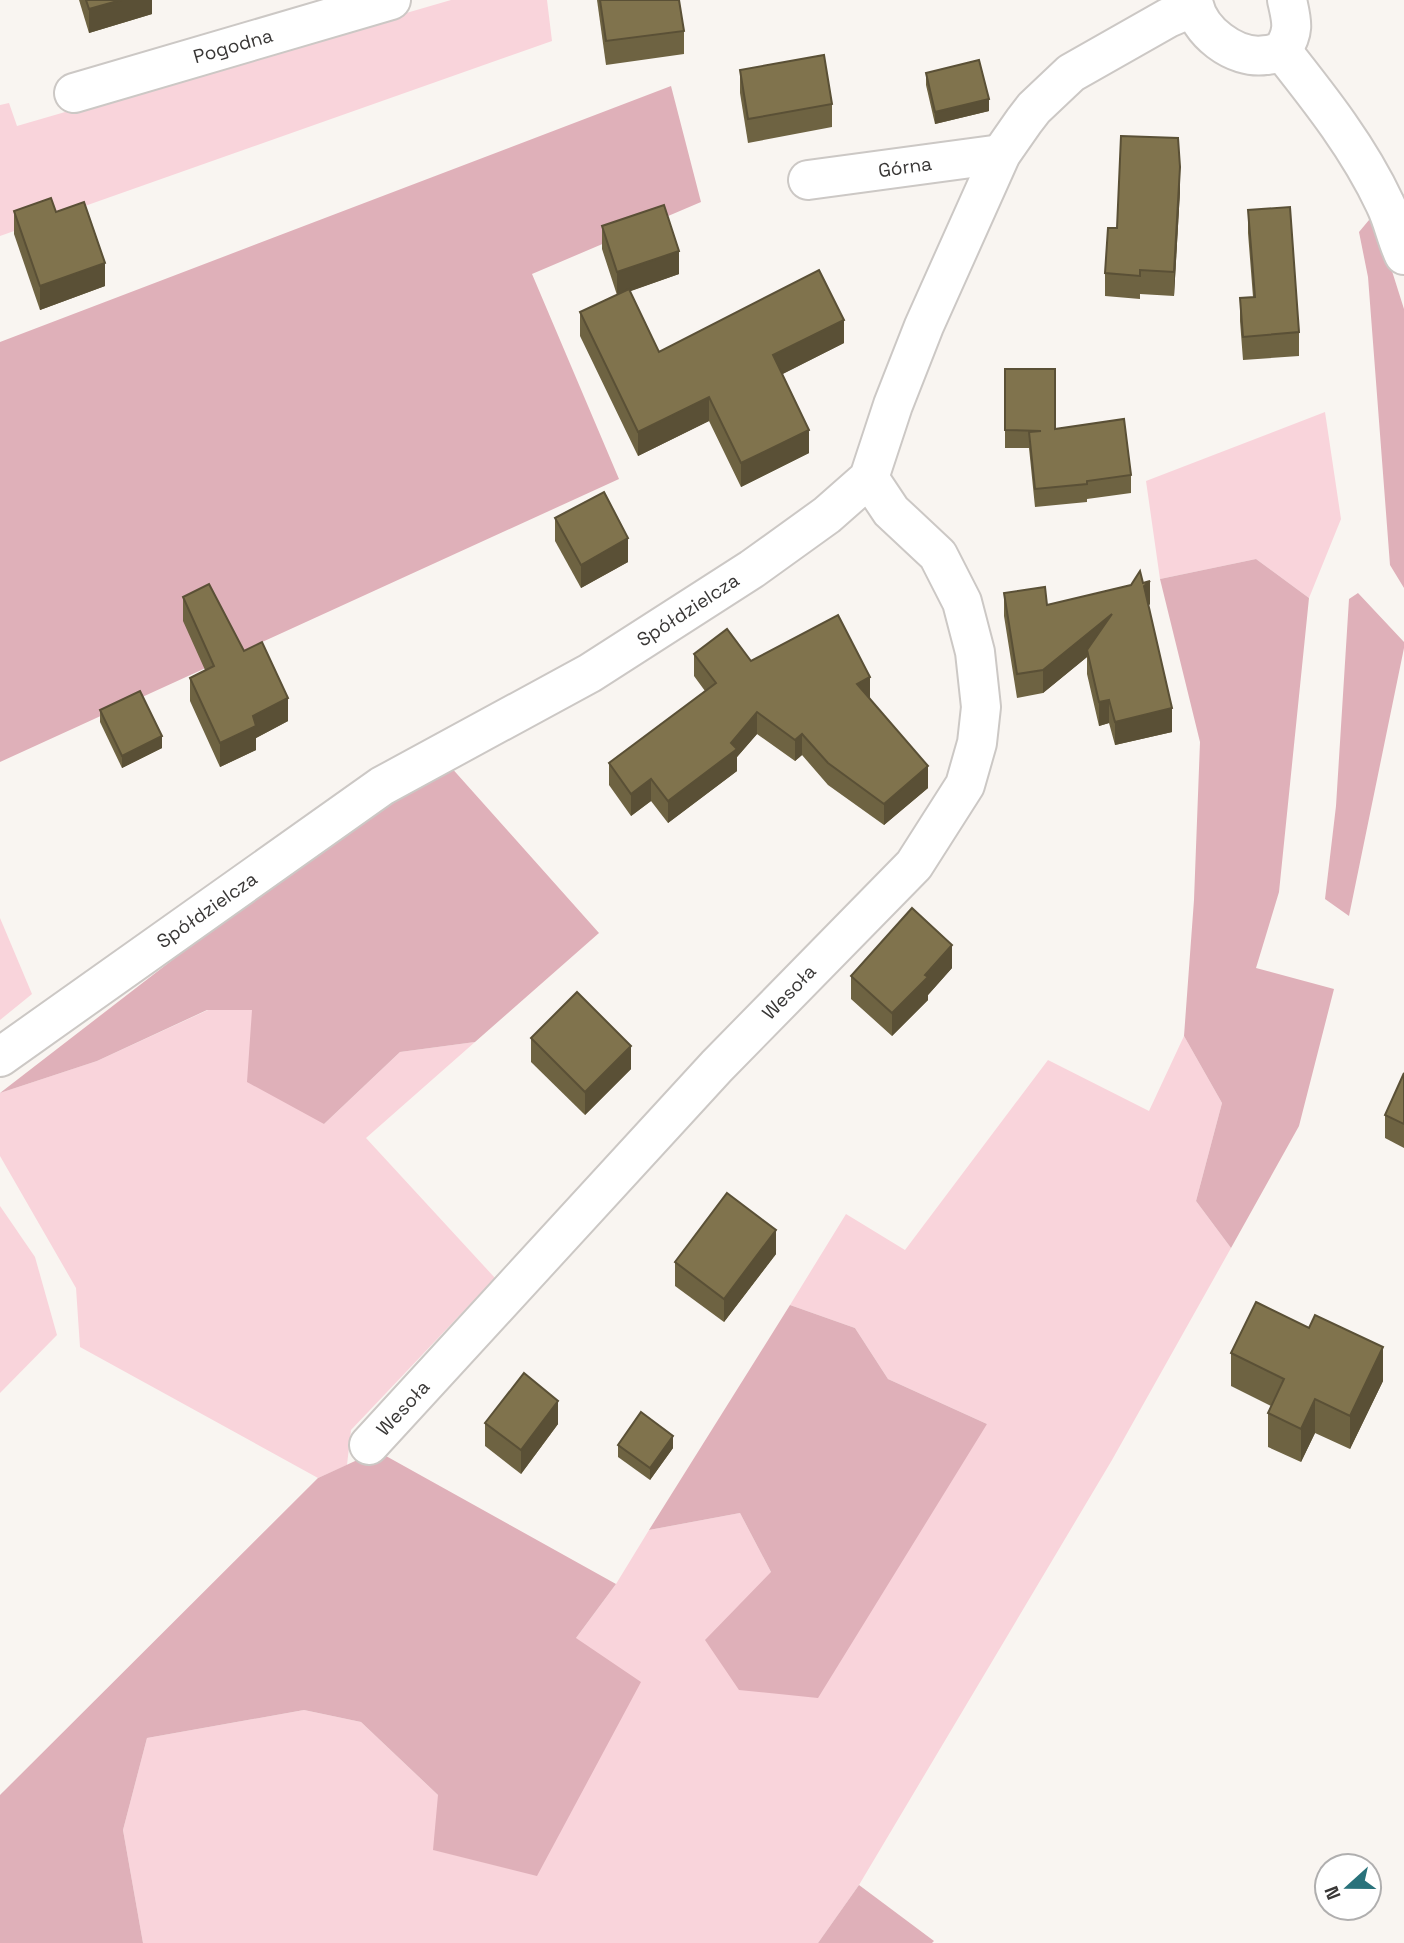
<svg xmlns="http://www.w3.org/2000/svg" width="1404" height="1943" font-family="'Space Grotesk',sans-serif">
<rect width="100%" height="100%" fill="#f9f5f1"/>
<!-- green -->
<g fill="#f9d4db">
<polygon points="451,0 547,0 552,41 0,236 0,105 9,103 17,126"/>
<polygon points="1325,412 1341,519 1309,598 1256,559 1160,579 1146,481"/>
<polygon points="0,918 32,994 0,1020"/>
<polygon points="208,1010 252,1010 324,1124 400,1052 475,1042 366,1138 495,1278 351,1430 347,1465 318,1478 80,1347 76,1288 0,1156 0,1093 97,1061"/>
<polygon points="1184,1036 1222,1103 1196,1201 1231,1248 1112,1460 859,1885 818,1943 143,1943 123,1830 147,1738 304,1710 361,1722 439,1796 576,1638 616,1584 649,1530 740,1513 771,1572 987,1424 888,1379 855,1328 790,1305 846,1214 905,1250 1048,1060 1149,1111"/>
<polygon points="0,1206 35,1257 57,1335 0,1393"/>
</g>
<!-- forest -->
<g fill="#dfb0b9">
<polygon points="671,86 701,202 532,274 619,479 0,762 0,342"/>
<polygon points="1374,214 1404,309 1404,588 1390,565 1368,277 1359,232"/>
<polygon points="1256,559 1309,598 1279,892 1256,968 1334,989 1299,1126 1231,1248 1196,1201 1222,1103 1184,1036 1194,900 1200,742 1160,579"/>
<polygon points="1358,593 1404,642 1404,648 1349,916 1325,899 1336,806 1349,599"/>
<polygon points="449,765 599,933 475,1042 400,1052 324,1124 247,1082 252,1010 207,1010 97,1061 0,1093 250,900"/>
<polygon points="790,1305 855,1328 888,1379 987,1424 818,1698 739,1690 705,1640 771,1572 740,1513 649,1530"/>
<polygon points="377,1451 616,1584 576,1638 641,1682 537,1876 433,1850 438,1795 361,1722 304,1710 147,1738 123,1830 143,1943 0,1943 0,1795 318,1478"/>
<polygon points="859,1885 934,1941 932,1943 818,1943"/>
</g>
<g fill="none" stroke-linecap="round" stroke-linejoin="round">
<!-- minor casing -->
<g stroke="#ccc8c5" stroke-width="42">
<g id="minor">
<path d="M1193,0c4,31 42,60 73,55 6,0 11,-3 16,-4 13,-20 10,-29 5,-51"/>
<path d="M1282,51c38,48 77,97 103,153 8,16 11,34 19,51"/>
<polyline points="74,93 391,0"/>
<polyline points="808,180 1001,154"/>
<polyline points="0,1057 382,786 590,673 752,569 827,515 869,478 893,405 924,326 1001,154 1024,121 1034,108 1071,73 1168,18 1194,7"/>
<polyline points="369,1445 717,1066 914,865 965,785 977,743 981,707 975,652 962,602 938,555 891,511 869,478"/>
</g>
</g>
<!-- minor -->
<use href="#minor" stroke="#fff" stroke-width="38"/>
</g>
<!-- wall -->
<g fill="#6e6342">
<polygon points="79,0 152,0 152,14 89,33"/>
<polygon points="597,0 679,0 684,31 684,54 606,65"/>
<polygon points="740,70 832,104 832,127 748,143 740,93"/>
<polygon points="926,73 989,111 935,124 926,85"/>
<polygon points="1180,191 1174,296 1140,294 1140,299 1105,296 1105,273 1117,228"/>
<polygon points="1248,210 1299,332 1299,356 1243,360 1240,321 1240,298 1253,297 1248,233"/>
<polygon points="14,211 56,212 105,286 40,310 14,234"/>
<polygon points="602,226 679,274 630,291 659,352 844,343 782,374 809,453 741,487 709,421 638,456 580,336 580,312 617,295 602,249"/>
<polygon points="1005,369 1055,429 1131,475 1131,493 1087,499 1087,502 1035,507 1029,448 1005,448"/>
<polygon points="555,518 628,562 581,588 555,541"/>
<polygon points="1143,583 1150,604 1148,606 1172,732 1115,745 1109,723 1099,726 1087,674 1087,657 1043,693 1017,698 1004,616 1004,593 1047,605"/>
<polygon points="183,597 244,651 288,721 256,738 256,750 220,767 190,701 190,678 205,670 183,621"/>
<polygon points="694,654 751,661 870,699 928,788 884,825 828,785 802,755 795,761 757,734 737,757 737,771 668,823 651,801 631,816 609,785 609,763 705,691 694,676"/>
<polygon points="100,710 162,748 122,768 100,722"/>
<polygon points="952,968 928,995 928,1000 892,1036 851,999 851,976"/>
<polygon points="531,1038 631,1069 585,1115 531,1062"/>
<polygon points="1404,1073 1404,1148 1385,1138 1385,1115"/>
<polygon points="776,1254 724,1322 675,1286 675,1262"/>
<polygon points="1231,1353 1383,1381 1350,1449 1315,1433 1301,1462 1268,1447 1268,1413 1271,1406 1231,1386"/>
<polygon points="485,1423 558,1424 521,1474 485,1446"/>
<polygon points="618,1445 673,1448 650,1480 618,1457"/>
</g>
<!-- shaded-wall -->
<g fill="#5a5036">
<polygon points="121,0 152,0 152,14 89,33 89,9"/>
<polygon points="989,99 989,111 935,124 935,112"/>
<polygon points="1180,167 1180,191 1174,296 1174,272"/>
<polygon points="679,251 679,274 617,296 617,272"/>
<polygon points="105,263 105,286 40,310 40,286"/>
<polygon points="844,320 844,343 773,379 773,355"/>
<polygon points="709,397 709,421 638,456 638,432"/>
<polygon points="809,430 809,453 741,487 741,463"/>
<polygon points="628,538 628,562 581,588 581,565"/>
<polygon points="1150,581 1150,604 1144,609 1144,586"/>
<polygon points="1112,614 1087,650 1087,657 1043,693 1043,670"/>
<polygon points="870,677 870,699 857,684"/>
<polygon points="288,698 288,721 256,738 256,750 220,767 220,743 253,716"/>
<polygon points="1109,700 1109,723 1099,726 1099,702"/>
<polygon points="1172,708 1172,732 1115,745 1115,722"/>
<polygon points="757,712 757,734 737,757 737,771 668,823 668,801 731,743"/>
<polygon points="802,734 802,755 795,761 795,740"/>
<polygon points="162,736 162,748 122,768 122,756"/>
<polygon points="928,766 928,788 884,825 884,804"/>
<polygon points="651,779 651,801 631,816 631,794"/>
<polygon points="952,945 952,968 928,995 928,1000 892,1036 892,1013"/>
<polygon points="631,1046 631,1069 585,1115 585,1092"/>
<polygon points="776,1230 776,1254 724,1322 724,1299"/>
<polygon points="1383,1347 1383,1381 1350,1449 1350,1416"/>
<polygon points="1315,1399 1315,1433 1301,1462 1301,1429"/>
<polygon points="558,1401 558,1424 521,1474 521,1450"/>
<polygon points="673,1436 673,1448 650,1480 650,1468"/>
</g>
<!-- building -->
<g fill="#80734d" stroke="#5a5036" stroke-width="2">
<polygon points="86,0 121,0 89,9"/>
<polygon points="600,0 679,0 684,31 606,41"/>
<polygon points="824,55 832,104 748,119 740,70"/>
<polygon points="979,60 989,99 935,112 926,73"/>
<polygon points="1121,136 1178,138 1180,167 1174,272 1140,270 1140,276 1105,273 1108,228 1117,228"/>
<polygon points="51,198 56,212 84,202 105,263 40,286 14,211"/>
<polygon points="664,205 679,251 617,272 602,226"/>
<polygon points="1290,207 1299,332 1243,337 1240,298 1255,297 1248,210"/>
<polygon points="819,270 844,320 773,355 809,430 741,463 709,397 638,432 580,312 629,289 659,352"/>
<polygon points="1005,369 1055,369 1055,429 1124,419 1131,475 1087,481 1087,484 1035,489 1029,432 1041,431 1005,430"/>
<polygon points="604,492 628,538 581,565 555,518"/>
<polygon points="1140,571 1143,583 1150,581 1144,586 1172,708 1115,722 1109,700 1099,702 1087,650 1112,614 1043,670 1017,674 1004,593 1045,587 1047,605 1131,585"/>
<polygon points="209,584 244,651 262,642 288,698 253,716 256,726 220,743 190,678 214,666 183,597"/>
<polygon points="838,615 870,677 857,684 928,766 884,804 828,763 802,734 795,740 757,712 731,743 737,749 668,801 651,779 631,794 609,763 716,683 694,654 727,629 751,661"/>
<polygon points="140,691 162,736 122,756 100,710"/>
<polygon points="912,908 952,945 925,975 928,977 892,1013 851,976"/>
<polygon points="577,992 631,1046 585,1092 531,1038"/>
<polygon points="1404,1073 1404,1124 1385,1115"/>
<polygon points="727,1193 776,1230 724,1299 675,1262"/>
<polygon points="1256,1302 1309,1328 1315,1315 1383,1347 1350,1416 1315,1399 1301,1429 1268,1413 1284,1379 1231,1353"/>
<polygon points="524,1373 558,1401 521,1450 485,1423"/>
<polygon points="641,1412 673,1436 650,1468 618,1445"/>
</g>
<g text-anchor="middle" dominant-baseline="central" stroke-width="7" stroke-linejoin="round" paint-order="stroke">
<!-- street labels -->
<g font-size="19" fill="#393736" stroke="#fff">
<text transform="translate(233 46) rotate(-16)">Pogodna</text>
<text transform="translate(905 167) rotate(-8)">Górna</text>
<text transform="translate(688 610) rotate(-33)">Spółdzielcza</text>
<text transform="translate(207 910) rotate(-35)">Spółdzielcza</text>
<text transform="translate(789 992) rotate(-46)">Wesoła</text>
<text transform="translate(403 1408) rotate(-47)">Wesoła</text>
</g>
</g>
<!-- north arrow -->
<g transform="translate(1348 1887) rotate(249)"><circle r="33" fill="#ffffff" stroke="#b0afaf" stroke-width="2"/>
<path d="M0-5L12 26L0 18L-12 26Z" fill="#29727b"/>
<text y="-10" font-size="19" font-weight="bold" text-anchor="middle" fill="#393736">N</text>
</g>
</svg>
